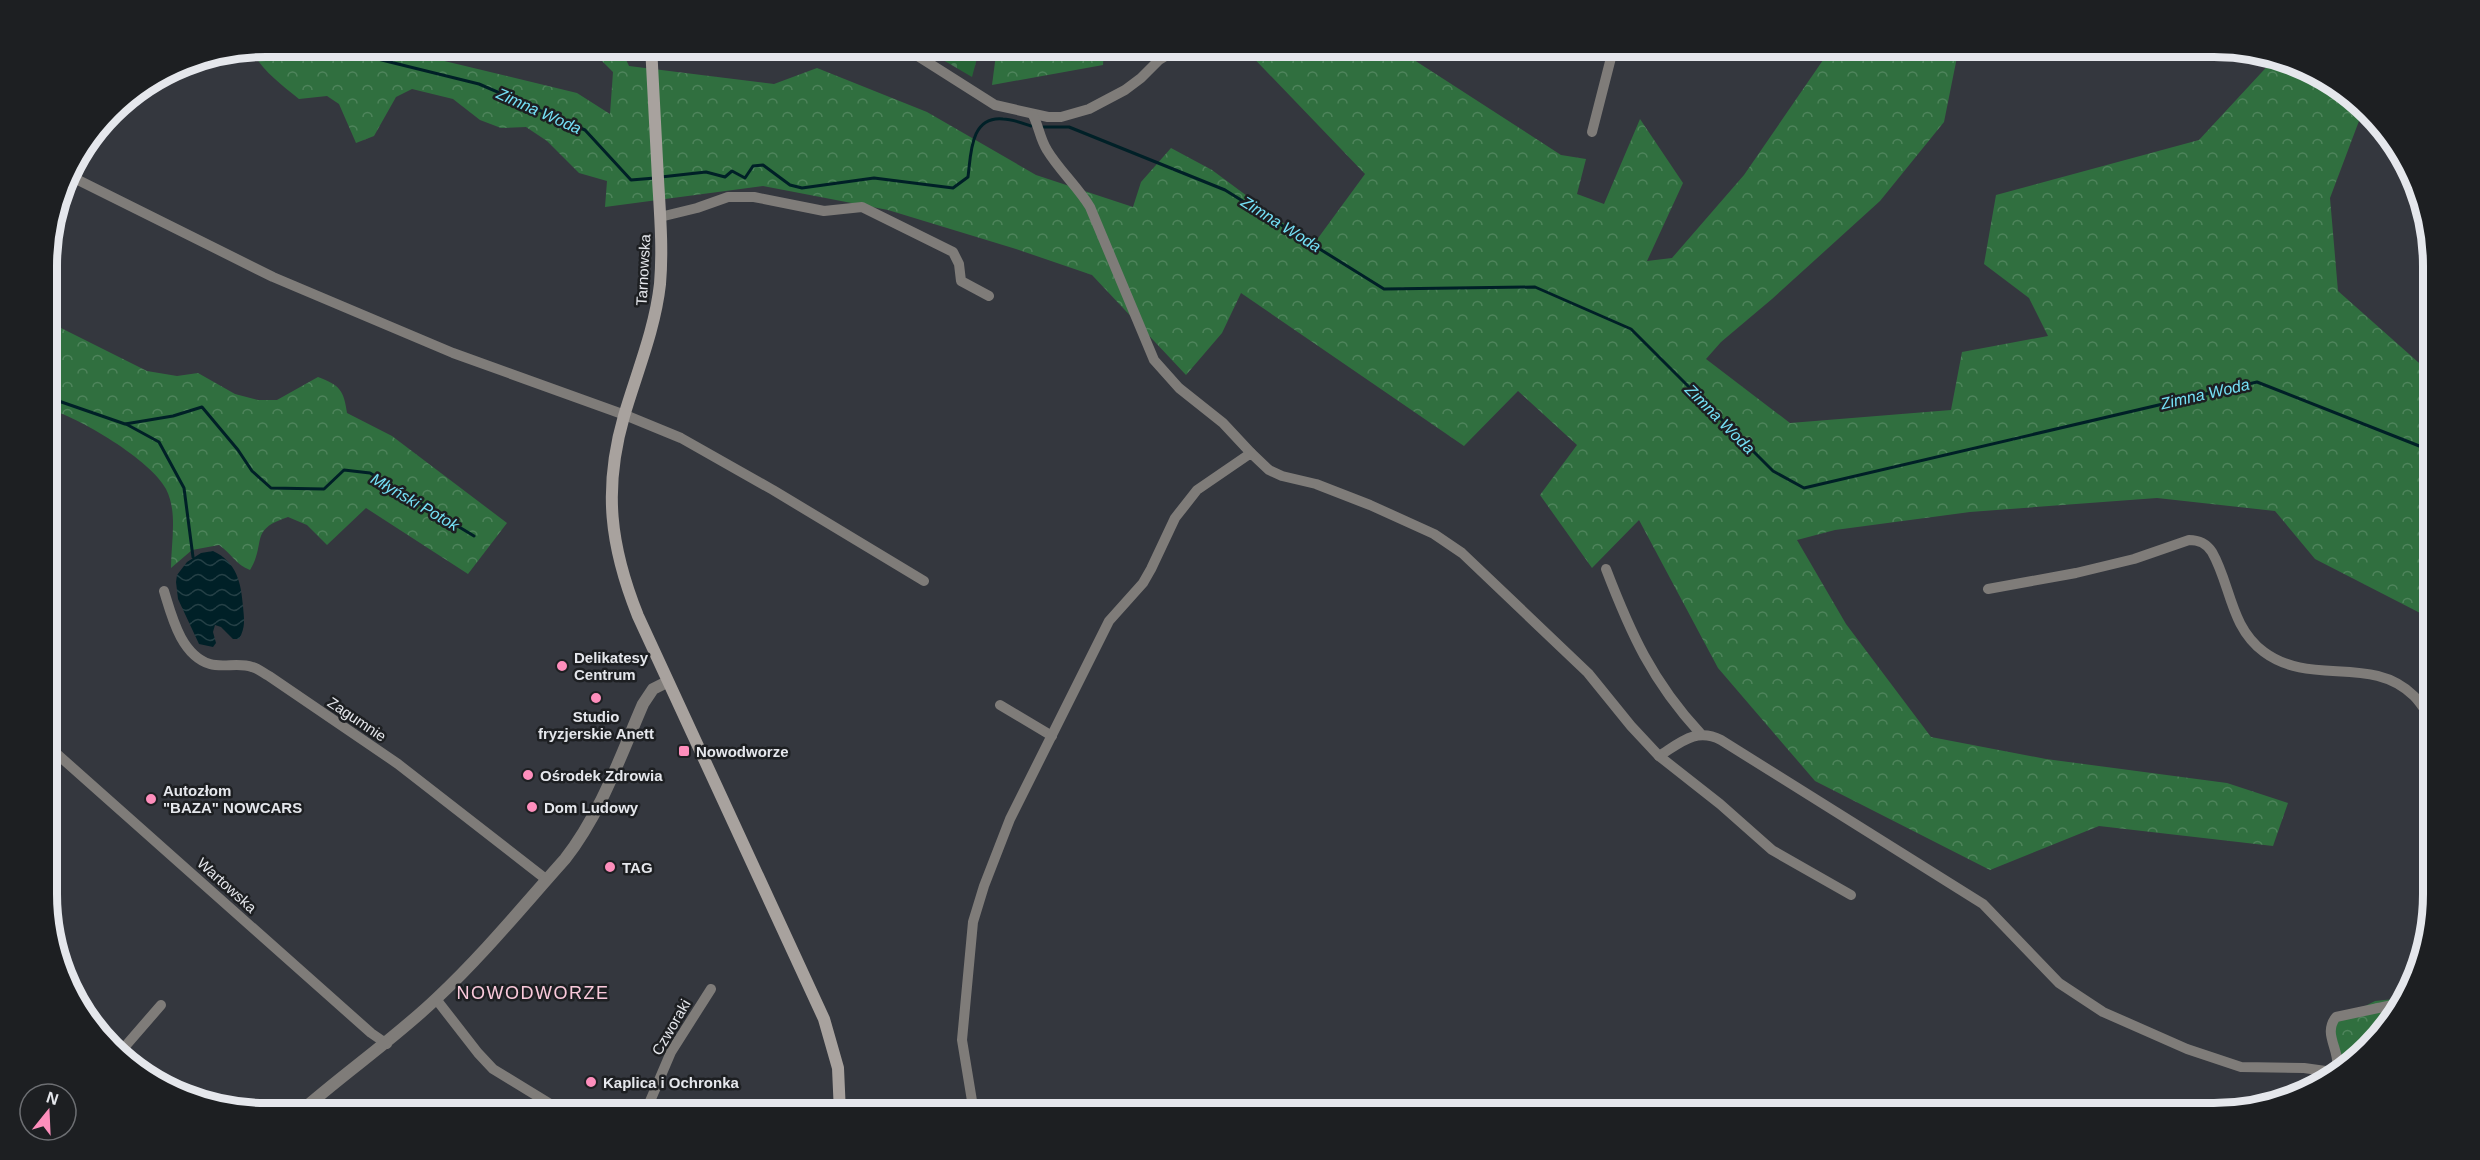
<svg xmlns="http://www.w3.org/2000/svg" width="2480" height="1160" font-family="Helvetica,sans-serif">
<defs>
<pattern id="forest-crowns" width="20" height="18" patternUnits="userSpaceOnUse" patternTransform="scale(1.5)"><rect width="20" height="18" fill="#306f3f"/><path d="M2 6a3 3 0 1 1 6 0M12 15a3 3 0 1 1 6 0" fill="none" stroke="#4e845b"/></pattern>
<pattern id="cemetery-stones" width="16" height="16" patternUnits="userSpaceOnUse" patternTransform="scale(1.5)"><rect width="16" height="16" fill="#266436"/><path d="M2 7V4a2 2 0 0 1 4 0v3zM10 15v-3a2 2 0 0 1 4 0v3z" fill="#457a53"/></pattern>
<pattern id="water-waves" width="16" height="10" patternUnits="userSpaceOnUse" patternTransform="scale(1.5)"><rect width="16" height="10" fill="#002027"/><path d="M0 5q4-4 8 0t8 0" fill="none" stroke="#254046"/></pattern>
</defs>
<rect width="100%" height="100%" fill="#34373e"/>
<!-- forest -->
<g fill="url(#forest-crowns)">
<path d="M266,46l132,1 38,12 141,34 33,21 3,-42 -14,-14 -30,-11h51l9,19 145,18 43,-16 110,44 109,63 97,32 8,-25 30,-34 41,22 101,75 52,-71 -122,-127h151l167,108 25,4 -9,35 27,10 36,-85 43,64 -36,78 25,-3 72,-83 88,-128h127l-15,75 -64,79 -108,98 -51,43 -15,17 84,64 161,-13 11,-58 86,-16 -19,-38 -45,-34 12,-69 203,-55 75,-81 24,4 64,50 -32,85 8,93 89,79 5,1 1,240 -7,5 -111,-57 -40,-48 -118,-13 -187,14 -135,18 -38,10 49,84 85,113 115,22 181,24 61,20 -15,43 -174,-20 -109,44 -175,-89 -97,-113 -79,-148 -47,48 -52,-73 37,-50 -59,-54 -54,55 -223,-153 -19,40 -36,42 -94,-100 -76,-26 -128,-39 -125,-24 -158,21 2,-26 -28,-8 -32,-32 -21,-14 -25,1 -21,-8 -27,-21 -41,-10 -16,8 -22,39 -18,7 -17,-39 -12,-8 -28,3c-19,-15 -37,-29 -48,-49z"/>
<polygon points="997,47 1104,47 1103,65 992,85"/>
<path d="M47,321l100,50 30,5 21,-3 37,21 23,6h19l41,-23c22,8 26,14 29,36l45,23 115,87 -39,51 -102,-66 -39,37 -20,-20 -19,-8c-40,13 -21,25 -38,53 -14,-5 -18,-16 -31,-25l-27,5 -21,18c0,-25 7,-56 -5,-79 -14,-28 -88,-73 -119,-80z"/>
<polygon points="2394,999 2403,1002 2388,1028 2340,1073 2330,1024 2375,1001"/>
</g>
<!-- cemetery -->
<polygon fill="url(#cemetery-stones)" points="921,47 980,47 972,77"/>
<!-- water -->
<path fill="url(#water-waves)" d="M213,551c24,11 28,32 30,55 1,13 3,21 -4,33h-6l-12,-12 -6,-2 -2,7 3,11 -3,4 -14,-3 -21,-45 -2,-17 1,-7 10,-13 14,-9z"/>
<g fill="none" stroke-linecap="round" stroke-linejoin="round">
<!-- stream -->
<g stroke="#002027" stroke-width="3">
<polyline points="325,46 479,84 585,130 631,180 655,178"/>
<polyline points="1043,127 1069,127 1225,190 1384,289 1535,287 1631,329 1773,471 1804,488 2257,382 2432,451"/>
<path d="M661,177l45,-5 19,5 7,-6 13,7 8,-12 10,-1 27,20 12,3 72,-10 79,10 15,-11c3,-23 2,-61 35,-58 9,0 19,4 28,7"/>
<polyline points="47,397 125,424 173,416 202,407 238,450 252,471 271,488 324,489 344,470 370,473 474,536"/>
<polyline points="126,424 159,442 184,488 193,557"/>
</g>
<!-- minor -->
<g stroke="#7f7c79" stroke-width="10">
<polyline points="902,46 995,105 1048,117 1061,117 1089,109 1125,90 1141,78 1159,60 1182,46"/>
<path d="M1033,115c6,12 7,24 14,35 12,20 31,37 43,57l64,153 25,28 44,35 28,30"/>
<polyline points="1592,132 1614,46"/>
<polyline points="68,175 273,277 453,353 625,415 681,438 773,490 924,581"/>
<polyline points="660,217 697,208 728,197 754,197 824,211 862,207 953,252 959,264 961,281 989,296"/>
<path d="M1606,569c25,65 46,112 94,164"/>
<path d="M1988,589l88,-16 58,-14 55,-19c10,0 17,3 23,12 19,33 18,75 52,100 47,35 108,2 150,44 8,8 13,18 19,26"/>
<path d="M164,591c8,26 17,64 46,73 13,4 29,-2 42,3 6,1 11,6 17,9l129,88 149,116"/>
<polyline points="1000,705 1052,736"/>
<polyline points="48,746 371,1033 387,1044"/>
<path d="M1659,756c21,-13 37,-29 62,-16l262,164 76,79 44,29 84,37 54,18 63,1 36,5"/>
<polyline points="436,999 478,1053 493,1069 565,1113"/>
<polyline points="122,1050 161,1005"/>
<path d="M2337,1071c4,-22 -15,-36 -1,-54l66,-14"/>
<polyline points="645,1113 671,1052 711,989"/>
<polyline points="974,1113 962,1040 973,922 984,886 1010,819 1109,621 1143,583 1151,569 1175,518 1197,490 1251,453 1269,470 1282,476 1316,484 1370,505 1434,534 1462,553 1588,673 1631,726 1659,756 1720,804 1772,850 1851,895"/>
</g>
<!-- tertiary -->
<path stroke="#7f7c79" stroke-width="12" d="M299,1113c45,-40 94,-73 138,-115 46,-43 86,-92 128,-139 36,-46 55,-102 78,-155l10,-15 14,-7"/>
<!-- secondary -->
<path stroke="#a8a29e" stroke-width="12" d="M651,46c2,45 5,89 7,133 2,35 5,70 2,105 -5,45 -23,88 -36,132 -21,73 -14,130 14,200l186,403 14,49 2,45"/>
</g>
<!-- markers -->
<g fill="#fe8ebc" stroke="#1d1f22" stroke-width="2">
<circle cx="562" cy="666" r="6"/>
<circle cx="596" cy="698" r="6"/>
<rect x="678" y="745" width="12" height="12" rx="3"/>
<circle cx="528" cy="775" r="6"/>
<circle cx="151" cy="799" r="6"/>
<circle cx="532" cy="807" r="6"/>
<circle cx="610" cy="867" r="6"/>
<circle cx="591" cy="1082" r="6"/>
</g>
<g text-anchor="middle" dominant-baseline="central" stroke-width="5" stroke-linejoin="round" paint-order="stroke">
<!-- street labels -->
<g font-size="15" fill="#e5e7ec" stroke="#1d1f22">
<text transform="translate(643 270) rotate(-87)">Tarnowska</text>
<text transform="translate(357 719) rotate(34)">Zagumnie</text>
<text transform="translate(227 885) rotate(42)">Wartowska</text>
<text transform="translate(671 1027) rotate(-60)">Czworaki</text>
</g>
<!-- poi labels -->
<g font-size="15" font-weight="bold" fill="#e5e7ec" stroke="#1d1f22" text-anchor="start">
<text x="574" y="657">Delikatesy<tspan x="574" dy="17">Centrum</tspan></text>
<text x="596" y="716" text-anchor="middle">Studio<tspan x="596" dy="17">fryzjerskie Anett</tspan></text>
<text x="696" y="751">Nowodworze</text>
<text x="540" y="775">Ośrodek Zdrowia</text>
<text x="163" y="790">Autozłom<tspan x="163" dy="17">"BAZA" NOWCARS</tspan></text>
<text x="544" y="807">Dom Ludowy</text>
<text x="622" y="867">TAG</text>
<text x="603" y="1082">Kaplica i Ochronka</text>
</g>
<!-- water labels -->
<g font-size="16" font-style="italic" fill="#75e1f7" stroke="#1d1f22">
<text transform="translate(539 111) rotate(24)">Zimna Woda</text>
<text transform="translate(1281 224) rotate(32)">Zimna Woda</text>
<text transform="translate(2205 394) rotate(-13)">Zimna Woda</text>
<text transform="translate(1720 419) rotate(45)">Zimna Woda</text>
<text transform="translate(415 502) rotate(30)">Młyński Potok</text>
</g>
<!-- quarter labels -->
<g font-size="18" letter-spacing="1.5" fill="#fac9db" stroke="#1d1f22">
<text x="533" y="993">NOWODWORZE</text>
</g>
</g>
<!-- crop -->
<path d="M0 0H2480V1160H0ZM266 57H2214A209 209 0 0 1 2423 266V894A209 209 0 0 1 2214 1103H266A209 209 0 0 1 57 894V266A209 209 0 0 1 266 57Z" fill="#1d1f22" fill-rule="evenodd"/>
<path fill="none" stroke="#e5e7ec" stroke-width="8" d="M266 57H2214A209 209 0 0 1 2423 266V894A209 209 0 0 1 2214 1103H266A209 209 0 0 1 57 894V266A209 209 0 0 1 266 57Z"/>
<!-- north arrow -->
<g transform="translate(48 1112) rotate(18)"><circle r="28" fill="#1d1f22" stroke="#6d6f73" stroke-width="1.5"/>
<path d="M0-4.5L10 22L0 15L-10 22Z" fill="#fe8ebc"/>
<text y="-9" font-size="16" font-weight="bold" text-anchor="middle" fill="#e5e7ec">N</text>
</g>
</svg>
